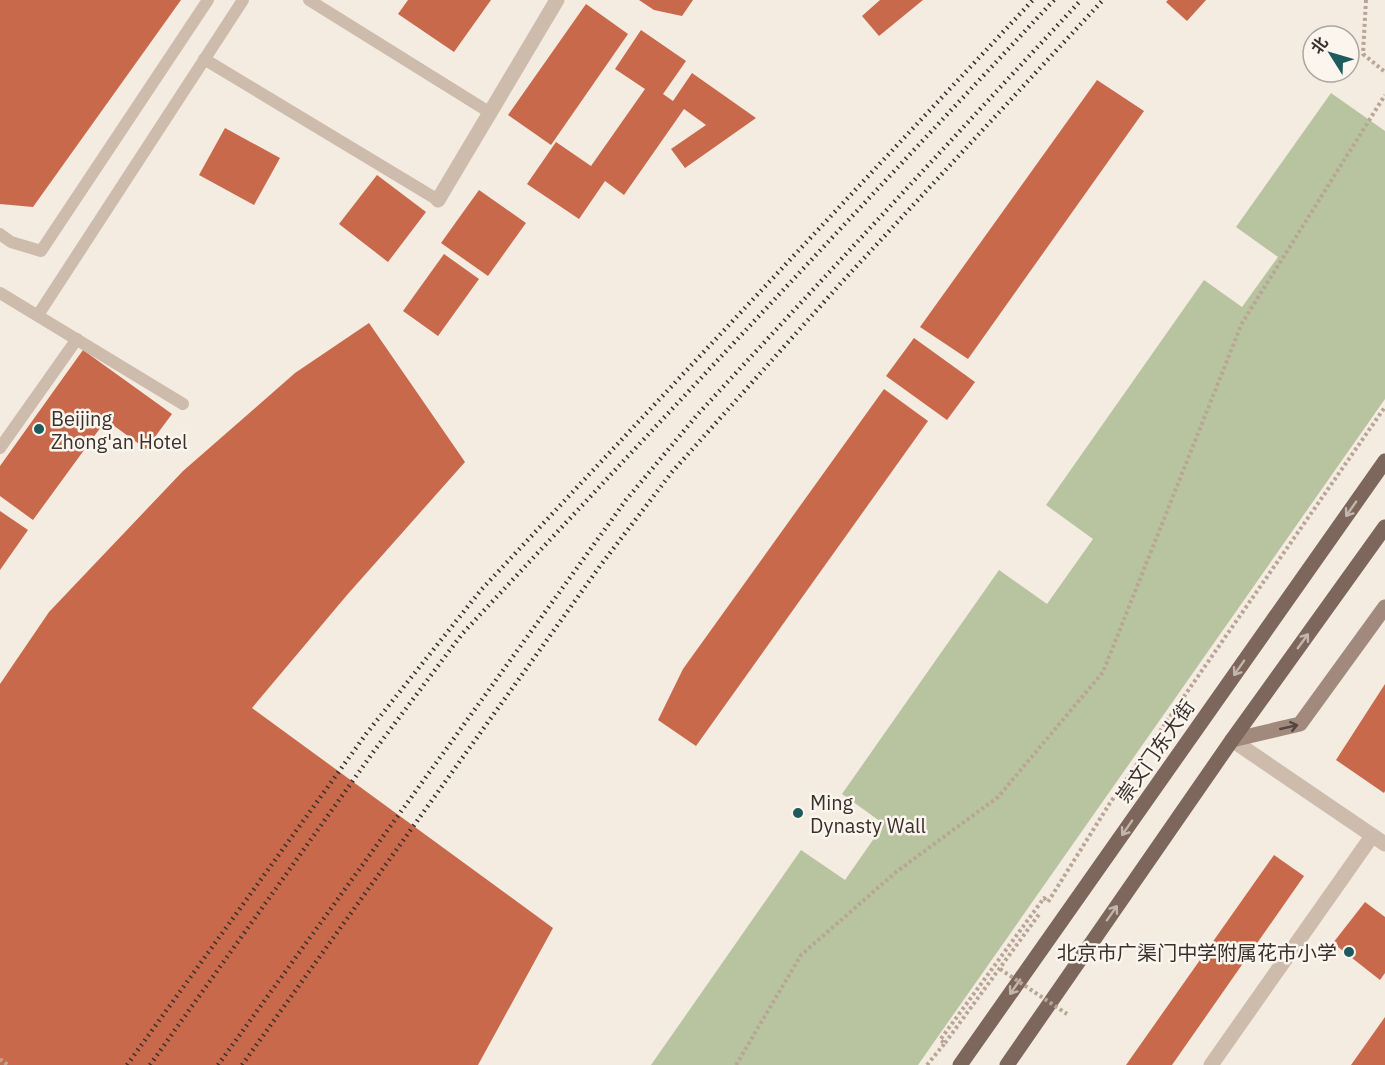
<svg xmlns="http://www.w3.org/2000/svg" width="1385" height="1065" font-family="'IBM Plex Sans','Noto Sans SC',sans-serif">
<rect width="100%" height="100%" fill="#f4ebe1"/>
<!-- green -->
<polygon fill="#b8c4a0" points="1331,93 1385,131 1385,399 918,1065 651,1065 801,850 845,880 884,824 842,794 999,570 1047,604 1093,539 1046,505 1204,280 1242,307 1278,257 1236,227"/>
<!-- building -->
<g fill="#c8694b">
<polygon points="0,0 181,0 33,207 0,204"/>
<polygon points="408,0 491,0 454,52 398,14"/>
<polygon points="639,0 693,0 682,16 654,10"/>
<polygon points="880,0 923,0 879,36 862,16"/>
<polygon points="1168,0 1206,0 1187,21 1166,2"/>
<polygon points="586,4 628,34 551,145 508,115"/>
<polygon points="641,30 686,61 663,94 673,101 692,73 756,118 685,168 671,149 706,125 684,109 624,195 605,181 579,219 527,184 556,142 591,166 645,89 615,69"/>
<polygon points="1097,80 1144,111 968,359 920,327"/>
<polygon points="225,128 280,158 254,205 199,175"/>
<polygon points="377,175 426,212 388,262 339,224"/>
<polygon points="479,190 526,223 488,276 441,243"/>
<polygon points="444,254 479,279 438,336 403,311"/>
<polygon points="369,323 465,462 347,595 252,708 553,928 478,1065 0,1065 0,684 49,612 183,471 295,373"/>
<polygon points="914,338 975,382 947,420 886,376"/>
<polygon points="83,350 172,414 146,449 106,420 33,520 0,496 0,466"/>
<polygon points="884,389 928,421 696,746 658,720 683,669"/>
<polygon points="0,511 28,530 0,570"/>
<polygon points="1385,684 1385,791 1384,793 1336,760"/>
<polygon points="1274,855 1304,876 1172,1065 1126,1065"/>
<polygon points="1365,902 1385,917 1385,973 1380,980 1333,943"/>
<polygon points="1385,1017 1385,1065 1351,1065"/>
</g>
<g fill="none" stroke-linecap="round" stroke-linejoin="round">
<!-- path -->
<g stroke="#b9a596" stroke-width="4" stroke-dasharray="3 3" stroke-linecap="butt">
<polyline points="1366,0 1363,54 1385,72"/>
<polyline points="945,1043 1040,913"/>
<polyline points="0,1059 8,1065"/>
<polyline points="736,1065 801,955 896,872 998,797 1103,672 1242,323 1385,95"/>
<polyline points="927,1065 945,1043 940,1040 1044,898 1048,902 1110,803 1385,407"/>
</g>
<!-- lane -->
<g stroke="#cdbbac" stroke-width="12">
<polyline points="309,0 489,112"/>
<polyline points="204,59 438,200"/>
<polyline points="0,234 11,242 41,251 208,0"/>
<polyline points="0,293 183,404"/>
<polyline points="38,315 243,0"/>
<polyline points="0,448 77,339"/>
</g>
<!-- street -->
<g stroke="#cdbbac" stroke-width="15">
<polyline points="438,200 557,0"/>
<polyline points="1232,740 1385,844"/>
<polyline points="1211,1065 1372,836"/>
</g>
<!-- secondary -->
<polyline stroke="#a18a7d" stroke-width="15" points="1232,740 1300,724 1385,607"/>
<!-- primary -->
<g stroke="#7d675c" stroke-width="15">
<polyline points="960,1065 1385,461"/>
<polyline points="1007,1065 1232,740 1385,527"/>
</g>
<!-- rail -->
<g stroke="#3b302b" stroke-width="4.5" stroke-dasharray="1.5 4.5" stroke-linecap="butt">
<polyline points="127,1065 366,734 481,590 1033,0"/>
<polyline points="150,1065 374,751 462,634 1054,0"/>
<polyline points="218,1065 626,500 698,414 1081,0"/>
<polyline points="242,1065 600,566 672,472 841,283 1103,0"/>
</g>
<!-- path-bridge -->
<polyline stroke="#b9a596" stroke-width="4" stroke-dasharray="3 3" stroke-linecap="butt" points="1000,969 1067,1014"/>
</g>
<!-- one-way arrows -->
<defs><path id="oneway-shaft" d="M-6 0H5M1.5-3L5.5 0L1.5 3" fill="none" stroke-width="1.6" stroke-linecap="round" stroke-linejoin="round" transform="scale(1.5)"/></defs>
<g stroke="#c2b5ac">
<use href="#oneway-shaft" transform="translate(1351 509) rotate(125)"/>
<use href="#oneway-shaft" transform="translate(1303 641) rotate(-54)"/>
<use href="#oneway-shaft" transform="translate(1239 668) rotate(125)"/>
<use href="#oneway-shaft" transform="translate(1127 828) rotate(125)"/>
<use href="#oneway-shaft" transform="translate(1112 913) rotate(-55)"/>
<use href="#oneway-shaft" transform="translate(1015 987) rotate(125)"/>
</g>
<use stroke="#544640" href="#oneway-shaft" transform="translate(1289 727) rotate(-13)"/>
<!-- markers -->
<g fill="#1f5a5e" stroke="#fbf5ee" stroke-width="2">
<circle cx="39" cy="429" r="6"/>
<circle cx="798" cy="813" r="6"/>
<circle cx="1349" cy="952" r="6"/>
</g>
<g text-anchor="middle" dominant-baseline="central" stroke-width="5" stroke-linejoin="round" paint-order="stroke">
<!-- poi labels -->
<g font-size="20" fill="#3b302b" stroke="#fbf5ee" text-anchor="start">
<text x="51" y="418">Beijing<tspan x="51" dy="23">Zhong'an Hotel</tspan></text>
<text x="810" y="802">Ming<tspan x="810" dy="23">Dynasty Wall</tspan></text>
<text x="1337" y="952" text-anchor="end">北京市广渠门中学附属花市小学</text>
</g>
<!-- street labels -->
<g font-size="20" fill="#3b302b" stroke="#fbf5ee">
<text transform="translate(1155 751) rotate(-55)">崇文门东大街</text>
</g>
</g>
<!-- north arrow -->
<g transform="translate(1331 54) rotate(307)"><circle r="28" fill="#fbf5ee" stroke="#aea6a0" stroke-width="1.5"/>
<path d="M0-4.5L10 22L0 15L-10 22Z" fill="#1f5a5e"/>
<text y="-9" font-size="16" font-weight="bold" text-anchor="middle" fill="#3b302b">北</text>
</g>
</svg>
